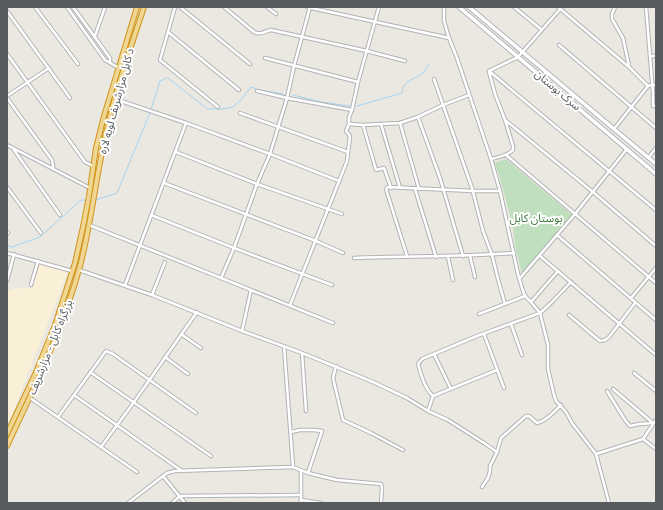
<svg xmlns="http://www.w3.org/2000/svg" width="663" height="510" font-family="'Titillium Web','Noto Sans Arabic',sans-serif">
<rect width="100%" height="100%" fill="#eae8e0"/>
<!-- commercial -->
<polygon fill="#f9f0d7" points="38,263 68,272 13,412 7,426 7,292 13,289 33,287"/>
<!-- green -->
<polygon fill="#c0dfbf" points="506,159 572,215 522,275 515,246 513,227 504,193 498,172 494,163"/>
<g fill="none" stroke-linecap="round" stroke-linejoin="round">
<!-- stream -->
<g stroke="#a6d4f4" stroke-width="1">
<polyline points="293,95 321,102 350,106"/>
<path d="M357,106l45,-13c0,-13 15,-14 22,-21 2,-2 3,-6 5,-8"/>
<polyline points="151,110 160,81 166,78 168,78 201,104 208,109 223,109 233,107 240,101 251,87 259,90 283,94"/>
<polyline points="96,200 117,193 150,113"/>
<polyline points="7,246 12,247 40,237 81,200 87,200"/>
</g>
<!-- street casing -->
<g stroke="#b1b3b6" stroke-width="4.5">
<g id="street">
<polyline points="35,7 78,64"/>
<polyline points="67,7 105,60 119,68"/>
<polyline points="73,7 110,58 110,63"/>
<polyline points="175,7 160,60 218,107"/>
<polyline points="180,7 250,64"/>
<path d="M224,7l30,25c6,3 10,0 17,-2l96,21 38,10"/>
<polyline points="267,7 276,14"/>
<polyline points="307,7 449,38"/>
<polyline points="444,7 444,21 449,38 457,58 491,159 500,191 518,274 522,288 525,296 531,302 540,313 548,345 548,369 554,395 556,401 566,412 572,423 596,454 609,503"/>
<polyline points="514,7 542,30"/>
<polyline points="558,7 629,67 648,86"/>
<polyline points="615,7 612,14 612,19 623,38 629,66"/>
<polyline points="646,7 653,93 653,106 656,106"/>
<polyline points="7,11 70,98"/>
<polyline points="168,32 239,90"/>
<polyline points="95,36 105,7"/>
<polyline points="559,45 656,128"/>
<polyline points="7,54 85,162 93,166"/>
<polyline points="650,56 656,56"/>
<polyline points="265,58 358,82"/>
<polyline points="489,71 656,210"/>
<polyline points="489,71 518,57 562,7"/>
<path d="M489,72l6,22 10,26 8,26v4c-6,6 -14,7 -22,9"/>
<polyline points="434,79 472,188 483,231 492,255 498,279 505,304"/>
<polyline points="257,91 287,98 352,110"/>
<polyline points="7,96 49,68"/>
<polyline points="7,98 52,160 53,165 53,169"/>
<polyline points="115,99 186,123 270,154 339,181"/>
<polyline points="240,113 348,152"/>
<polyline points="418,117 440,178 463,256"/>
<polyline points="505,120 593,192 656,246"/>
<polyline points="400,123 419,189"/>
<polyline points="349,124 363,125 400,123 418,117 443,105 469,95"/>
<polyline points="381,124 400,188"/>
<polyline points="363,125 376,170 384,168 391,188"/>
<polyline points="614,129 648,86 652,85 656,85"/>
<polyline points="7,145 90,188"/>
<polyline points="14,150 60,215"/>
<polyline points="176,152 257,184 342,214"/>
<polyline points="506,155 656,283"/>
<polyline points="649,157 656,148"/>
<polyline points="164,183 316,241 343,253"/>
<polyline points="7,187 41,233"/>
<polyline points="415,189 436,257"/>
<polyline points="151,215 234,248 332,285"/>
<polyline points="89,225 221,278 333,323"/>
<polyline points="7,232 8,233"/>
<polyline points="557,235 656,320"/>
<polyline points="7,253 72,271"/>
<polyline points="407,256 386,189 388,187 473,191 500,191"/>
<polyline points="470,256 475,277"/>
<polyline points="540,256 656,355"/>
<polyline points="448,257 453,280"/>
<path d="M354,258c53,-2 107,-1 160,-5"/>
<polyline points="79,270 152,295 242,331 302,353 373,382 407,398 428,411 448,420 484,443 497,452"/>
<polyline points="221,278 234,248 257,184 270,154 287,98 294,66 310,7"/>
<polyline points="520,278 575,214 627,149"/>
<polyline points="7,281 14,254"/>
<polyline points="31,285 38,261"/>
<polyline points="125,285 186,123"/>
<polyline points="152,295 165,262"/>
<polyline points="631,298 656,268"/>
<polyline points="531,302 558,271"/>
<polyline points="290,305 347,161 350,136 346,131 349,124 349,117 352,110 358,82 379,7"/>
<polyline points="479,314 525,296"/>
<polyline points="569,315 600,341 605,340 609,337 635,303"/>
<polyline points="511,324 522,355"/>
<polyline points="242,331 251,290"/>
<polyline points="181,334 201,348"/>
<polyline points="484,334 504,388"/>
<polyline points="284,346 293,467"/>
<polyline points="302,353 306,411"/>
<polyline points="434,354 451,389"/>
<polyline points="165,357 188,374"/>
<polyline points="336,366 333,378 343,420 371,433 403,450"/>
<polyline points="90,372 211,456"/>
<polyline points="634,373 656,391"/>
<polyline points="613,389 653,423"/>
<polyline points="607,391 625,420 630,426 639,424 653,423"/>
<polyline points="74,395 182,471"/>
<polyline points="433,396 497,370"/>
<polyline points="30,398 101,447 137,472"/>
<path d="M428,411l5,-15c-8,-7 -12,-21 -15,-32l4,-5 55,-23 63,-23 11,-10 20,-21"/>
<polyline points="58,417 106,351 113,354 196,413"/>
<polyline points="291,432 300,430 314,430 322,431 308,473"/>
<polyline points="643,439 656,449"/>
<polyline points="101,447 134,402 197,312"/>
<polyline points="596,454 643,439 656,420"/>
<polyline points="301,472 301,503"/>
<polyline points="163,476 185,503"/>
<path d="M482,487l6,-9 2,-7v-5l7,-14 4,-14 25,-22h3l8,7c10,-3 16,-10 24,-18"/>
<polyline points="301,500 321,503"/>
<polyline points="128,503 167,473 175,471 293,467 308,473 337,480 381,484 382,488 381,503"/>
<polyline points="172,503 180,496 301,495"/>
</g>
</g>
<!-- secondary casing -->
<g stroke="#b2b5b9" stroke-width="5.5">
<g id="secondary">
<polyline points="459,7 656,174"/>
<polyline points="469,7 614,129 656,164"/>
</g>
</g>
<!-- highway casing -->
<g stroke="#d0941a" stroke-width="6">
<g id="highway">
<polyline points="7,434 36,372 55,325 66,291 75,263 83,227 89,196 96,148 104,116 137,7"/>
<path d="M7,446c27,-58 56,-117 73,-180 12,-45 16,-92 27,-137 9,-41 24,-82 37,-122"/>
</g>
</g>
<!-- street -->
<use href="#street" stroke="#fff" stroke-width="2.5"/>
<!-- secondary -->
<use href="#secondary" stroke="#fff" stroke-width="3.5"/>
<!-- highway -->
<use href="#highway" stroke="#efd692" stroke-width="4"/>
</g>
<g text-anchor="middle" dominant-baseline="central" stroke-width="4" stroke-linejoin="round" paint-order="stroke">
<!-- street labels -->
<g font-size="11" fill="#595c5f" stroke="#fff">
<text transform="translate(558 90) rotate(40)">سرک بوستان</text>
<text transform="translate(116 101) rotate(-75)">د کابل مزارشریف لویه لاره</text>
<text transform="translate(50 347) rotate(-68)">بزرگراه کابل - مزارشریف</text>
</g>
<!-- park labels -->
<g font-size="11" fill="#3d7b3e" stroke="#fff">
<text x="536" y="218">بوستان کابل</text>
</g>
</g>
<!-- border -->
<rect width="663" height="510" fill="none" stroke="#595c5f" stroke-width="16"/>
</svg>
